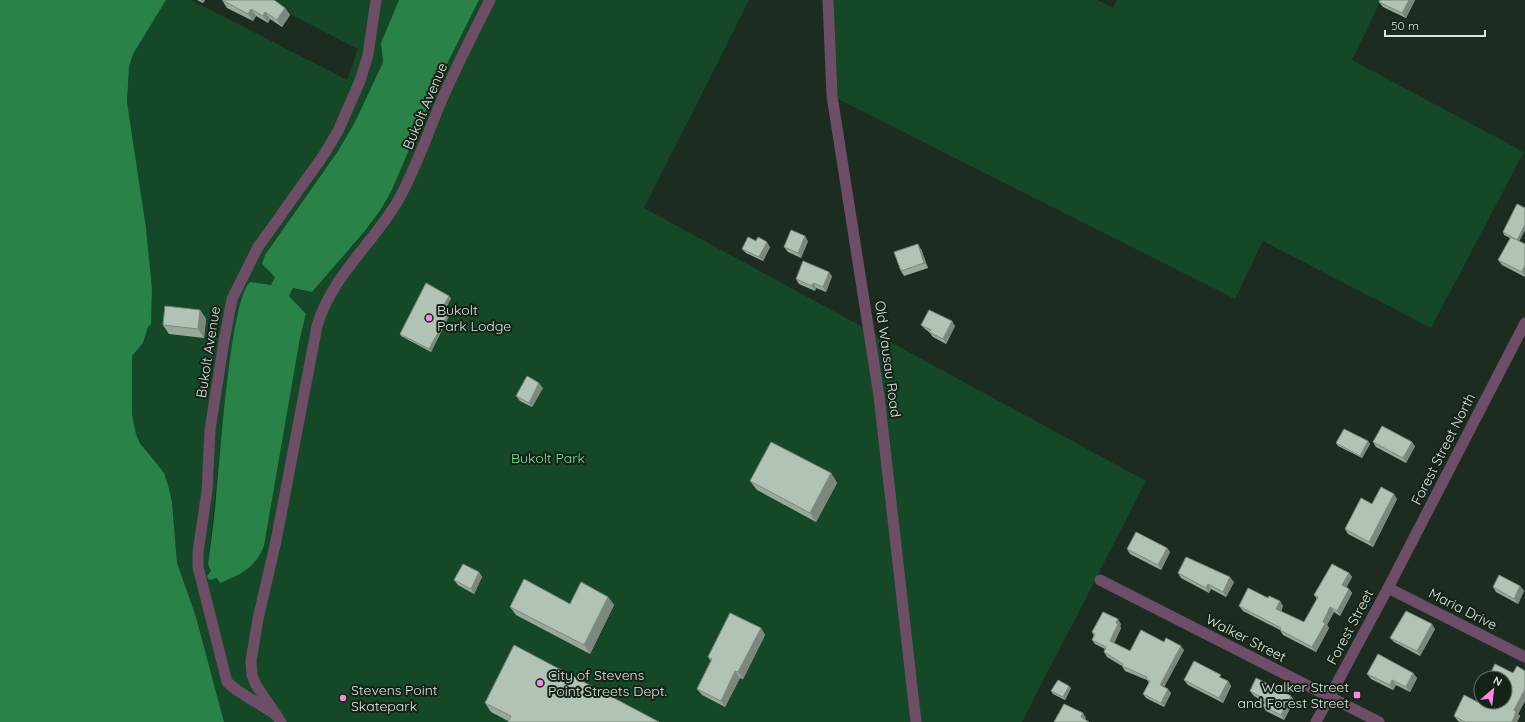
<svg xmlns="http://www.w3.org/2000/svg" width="1525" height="722" font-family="Quicksand,sans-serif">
<rect width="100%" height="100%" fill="#1d2c20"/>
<!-- green -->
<g fill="#144826">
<polygon points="166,0 191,0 347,80 358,49 263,0 399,0 381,49 383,61 355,122 338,151 265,255 262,264 275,277 271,285 250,282 237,321 229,365 208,564 264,546 300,338 306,314 289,296 293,288 312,292 364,232 391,192 439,80 479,0 749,0 644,208 1146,481 1022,722 224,722 196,617 177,563 172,502 168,485 136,434 132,414 132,356 143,343 148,326 151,324 152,289 146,228 127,102 129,67 133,54"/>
<polygon points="832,0 1097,0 1113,8 1117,0 1381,0 1352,60 1524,152 1431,328 1263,241 1235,299 832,96"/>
</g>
<!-- water -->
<g fill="#298349">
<polygon points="0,0 166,0 133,54 129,67 127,102 146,228 152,289 151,324 148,327 143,343 132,356 132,414 136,434 140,443 164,473 168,485 172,502 177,563 196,617 224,722 0,722"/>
<path d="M399,0h80l-40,80 -48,112 -12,20 -15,20 -52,60 -19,-4 -4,8 17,18 -6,24 -36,208c-9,22 -22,28 -44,37l-3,-5 -8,2 -2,-4 4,-5 -3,-7c3,-22 6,-44 8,-67 4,-34 14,-198 34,-215l21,3 4,-8 -13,-13 3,-9 73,-104 17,-29 28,-60 -2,-19z"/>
</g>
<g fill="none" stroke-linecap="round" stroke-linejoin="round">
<!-- minor -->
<g stroke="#6e4e66" stroke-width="11">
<polyline points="828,0 832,96 879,396 916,722"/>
<polyline points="1100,580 1379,722"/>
<polyline points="1388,588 1525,657"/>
<path d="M276,715c-15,-11 -37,-21 -49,-33l-29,-115v-15l9,-61 3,-61 14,-89 8,-42 26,-52 65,-91 15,-25 22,-50 8,-26 8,-55"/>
<path d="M281,722l-25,-37 -4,-10 -1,-14 7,-42 18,-78 41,-215c15,-51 57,-83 82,-127 17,-31 28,-63 41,-95 15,-35 33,-70 50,-104"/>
<polyline points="1316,722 1388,588 1525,323"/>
</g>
</g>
<!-- wall -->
<g fill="#98a89b">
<polygon points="197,0 205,0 203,3"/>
<polygon points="222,0 285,8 290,15 282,27 270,19 268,23 256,16 253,21 227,8"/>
<polygon points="1415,0 1406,18 1383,7 1379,2"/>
<polygon points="1525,230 1519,241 1525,277 1502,265 1498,260 1510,238 1504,235 1503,232"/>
<polygon points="808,241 801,258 788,252 784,247"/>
<polygon points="770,247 763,261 746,253 742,249"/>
<polygon points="921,249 928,268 904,276 901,271"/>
<polygon points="832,276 826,292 816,288 815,291 799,284 796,279"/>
<polygon points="451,298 444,312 449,316 431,352 401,336 400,334"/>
<polygon points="200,310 206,319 204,338 169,334 163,325"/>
<polygon points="921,325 955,326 946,344 933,337 929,332 925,329"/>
<polygon points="543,388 532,407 520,401 516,396"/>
<polygon points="1368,441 1370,444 1362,458 1338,446 1336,443"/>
<polygon points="1373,442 1415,446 1406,463 1376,447"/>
<polygon points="831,473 837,483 816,522 757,490 750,481"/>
<polygon points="1397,499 1373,547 1348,534 1345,529 1372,504"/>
<polygon points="1167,548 1170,552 1161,570 1130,554 1127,549"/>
<polygon points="479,572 482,577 474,594 458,585 454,580"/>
<polygon points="1178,573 1234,582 1226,597 1211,589 1209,593 1181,578"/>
<polygon points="1349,573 1352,577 1346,587 1349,589 1352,593 1340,616 1334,612 1327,625 1329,628 1316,652 1283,635 1280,630 1243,611 1239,606 1283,606 1281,612 1304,622 1317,599 1314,595"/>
<polygon points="1520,586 1524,591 1518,604 1496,592 1493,587"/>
<polygon points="608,597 614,605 590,654 516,615 510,607 570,604"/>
<polygon points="1121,624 1120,626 1121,628 1114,643 1130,651 1164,642 1184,650 1164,687 1171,693 1164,707 1146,698 1143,694 1149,683 1147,680 1125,671 1122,666 1107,657 1104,652 1105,649 1095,644 1092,640 1094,636 1092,632"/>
<polygon points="761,628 765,635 743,679 740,678 725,707 702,695 697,689 711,661 708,657"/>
<polygon points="1435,629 1420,656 1394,642 1390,638"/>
<polygon points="1525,671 1525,701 1518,714 1520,716 1517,722 1460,722 1458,721 1454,716 1491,709 1513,673"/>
<polygon points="1413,673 1417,678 1410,692 1396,685 1393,690 1371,679 1367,674"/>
<polygon points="1184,680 1228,681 1231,686 1223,703 1188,685"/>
<polygon points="1071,688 1065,700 1053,694 1051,691"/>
<polygon points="1250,691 1291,696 1294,701 1284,720 1266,711 1263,706 1264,702 1254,696"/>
<polygon points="485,703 659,722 508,721 491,712"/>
</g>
<!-- shaded-wall -->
<g fill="#7c887e">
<polygon points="201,0 205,0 203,3"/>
<polygon points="1409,0 1415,0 1406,18 1402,13"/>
<polygon points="285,8 290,15 282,27 277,20"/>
<polygon points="251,9 256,16 253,21 248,14"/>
<polygon points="265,12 270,19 268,23 263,16"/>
<polygon points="1525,225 1525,230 1519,242 1517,240"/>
<polygon points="805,236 808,241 801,258 798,253"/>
<polygon points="767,242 770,247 763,261 759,257"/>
<polygon points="918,244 921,249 928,268 924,263"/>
<polygon points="1525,265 1525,277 1522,272"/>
<polygon points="829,272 832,276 826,292 823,287"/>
<polygon points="813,283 816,288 815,291 812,286"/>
<polygon points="449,296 451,298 443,313 441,310"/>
<polygon points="200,310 206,319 204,338 198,329"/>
<polygon points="448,314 449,316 431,352 429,349"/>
<polygon points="952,321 955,326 946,344 943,339"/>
<polygon points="539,383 543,388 532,407 529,403"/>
<polygon points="1368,441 1370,444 1362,458 1360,456"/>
<polygon points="1412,442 1415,446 1406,463 1403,458"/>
<polygon points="831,473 837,483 816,522 810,513"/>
<polygon points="1394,494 1397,499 1373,547 1369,542"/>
<polygon points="1167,548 1170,552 1161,570 1158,565"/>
<polygon points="479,572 482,577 474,594 471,589"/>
<polygon points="1349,573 1352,577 1345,590 1342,585"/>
<polygon points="1230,577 1234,582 1226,597 1223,592"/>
<polygon points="1208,584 1211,589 1209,593 1206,588"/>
<polygon points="1520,586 1524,591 1518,604 1514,599"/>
<polygon points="1349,589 1352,593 1340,616 1337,611"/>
<polygon points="608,597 614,605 590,654 584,645"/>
<polygon points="1280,601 1283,606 1279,614 1276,609"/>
<polygon points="1330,607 1334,612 1327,625 1329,628 1316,652 1312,647 1323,622"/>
<polygon points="1118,619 1121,624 1120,626 1121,628 1113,646 1110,641"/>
<polygon points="1432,624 1435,629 1420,656 1417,651"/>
<polygon points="761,628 765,635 743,679 738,672"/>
<polygon points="1181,646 1184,650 1163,689 1160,685"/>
<polygon points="735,671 740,678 725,707 721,701"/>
<polygon points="1413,673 1417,678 1410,692 1406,687"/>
<polygon points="1392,680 1396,685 1393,690 1390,685"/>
<polygon points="1228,681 1231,686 1223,703 1219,698"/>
<polygon points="1069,686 1071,688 1065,700 1063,697"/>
<polygon points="1168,689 1171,693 1164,707 1161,703"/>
<polygon points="1525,689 1525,701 1518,714 1520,716 1517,722 1512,722 1514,710"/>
<polygon points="1291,696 1294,701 1284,720 1281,715"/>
<polygon points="1083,713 1086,718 1084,722 1081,717"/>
</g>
<!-- building -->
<g fill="#b1c3b4" stroke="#7c887e">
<polygon points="222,0 274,0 285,8 277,20 265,12 263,16 251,9 248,14"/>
<polygon points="1380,0 1409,0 1402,13 1379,2"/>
<polygon points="1517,204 1525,208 1525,225 1517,240 1503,232"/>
<polygon points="791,230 805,236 798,253 784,247"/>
<polygon points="748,237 756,241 758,237 767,242 759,257 742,249"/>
<polygon points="1511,237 1525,244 1525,265 1522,272 1498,260"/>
<polygon points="918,244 924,263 901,271 894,252"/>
<polygon points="803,261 829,272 823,287 813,283 812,286 796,279"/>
<polygon points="426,283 449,296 441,310 448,314 429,349 400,334"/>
<polygon points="165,306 200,310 198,329 163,325"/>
<polygon points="929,310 952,321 943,339 929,332 931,330 921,325"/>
<polygon points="527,376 539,383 529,403 516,396"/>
<polygon points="1382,426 1412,442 1403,458 1373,442"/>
<polygon points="1344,429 1368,441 1360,456 1336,443"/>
<polygon points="771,442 831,473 810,513 750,481"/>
<polygon points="1381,487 1394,494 1369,542 1345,529 1361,498 1372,504"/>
<polygon points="1136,532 1167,548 1158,565 1127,549"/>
<polygon points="1186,557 1230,577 1223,592 1208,584 1206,588 1178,573"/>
<polygon points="463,564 479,572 471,589 454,580"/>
<polygon points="1332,564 1349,573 1342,585 1349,589 1337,611 1330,607 1323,622 1325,624 1312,647 1280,630 1281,628 1239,606 1248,588 1268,598 1269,596 1280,601 1276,609 1304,622 1318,597 1314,595"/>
<polygon points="1499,575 1520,586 1514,599 1493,587"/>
<polygon points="524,579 570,604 581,582 608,597 584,645 510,607"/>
<polygon points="1406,611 1432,624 1417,651 1390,638"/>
<polygon points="1103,612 1118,619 1116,623 1118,624 1110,641 1130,651 1141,630 1164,642 1166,638 1181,646 1160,685 1168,689 1161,703 1143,694 1150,681 1146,679 1147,677 1122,666 1123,664 1104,652 1106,647 1092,640 1095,634 1092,632"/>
<polygon points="730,613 761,628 738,672 735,671 721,701 697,689 712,659 708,657"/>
<polygon points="514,645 659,722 508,722 511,716 485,703"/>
<polygon points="1378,654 1413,673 1406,687 1392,680 1390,685 1367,674"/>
<polygon points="1194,661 1221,675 1219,677 1228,681 1219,698 1184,680"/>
<polygon points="1495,664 1513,673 1517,666 1525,671 1525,689 1514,710 1516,712 1512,722 1465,722 1454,716 1464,695 1491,709 1494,702 1505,702 1505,678 1488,678"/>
<polygon points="1256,678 1291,696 1281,715 1263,706 1266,700 1250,691"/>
<polygon points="1058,680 1069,686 1063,697 1051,691"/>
<polygon points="1064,704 1083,713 1081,717 1089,722 1054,722"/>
</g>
<!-- markers -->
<g fill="#fc86e3" stroke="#142217" stroke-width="1.5">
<circle cx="429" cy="318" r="4"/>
<circle cx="540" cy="683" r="4"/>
<rect x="1353" y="691" width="8" height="8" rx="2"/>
<circle cx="343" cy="698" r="4"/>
</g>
<g text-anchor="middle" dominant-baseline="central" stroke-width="4" stroke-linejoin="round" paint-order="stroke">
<!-- street labels -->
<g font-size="14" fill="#dbe5dd" stroke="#142217">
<text transform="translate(425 106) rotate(-67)">Bukolt Avenue</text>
<text transform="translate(208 352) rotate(-81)">Bukolt Avenue</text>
<text transform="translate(888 359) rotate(82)">Old Wausau Road</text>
<text transform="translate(1443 449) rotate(-63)">Forest Street North</text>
<text transform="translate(1463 609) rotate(27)">Maria Drive</text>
<text transform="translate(1350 627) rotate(-62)">Forest Street</text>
<text transform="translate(1246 638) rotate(27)">Walker Street</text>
</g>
<!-- poi labels -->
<g font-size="14" fill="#dbe5dd" stroke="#142217" text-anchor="start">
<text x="437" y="310">Bukolt<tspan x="437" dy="16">Park Lodge</tspan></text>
<text x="548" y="675">City of Stevens<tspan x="548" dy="16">Point Streets Dept.</tspan></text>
<text x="1349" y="687" text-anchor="end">Walker Street<tspan x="1349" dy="16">and Forest Street</tspan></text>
<text x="351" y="690">Stevens Point<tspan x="351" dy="16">Skatepark</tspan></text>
</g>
<!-- park labels -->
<g font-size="14" fill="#76e797" stroke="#142217">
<text x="548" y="458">Bukolt Park</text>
</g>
</g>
<!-- north arrow -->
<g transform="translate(1493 690) rotate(28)"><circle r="19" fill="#142217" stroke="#647066"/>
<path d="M0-3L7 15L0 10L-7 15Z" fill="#fc86e3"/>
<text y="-6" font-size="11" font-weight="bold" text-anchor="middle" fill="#dbe5dd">N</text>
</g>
<!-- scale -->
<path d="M1385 30v6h100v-6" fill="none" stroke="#dbe5dd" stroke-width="2"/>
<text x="1391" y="30" font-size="12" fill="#dbe5dd" stroke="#142217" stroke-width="3" paint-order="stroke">50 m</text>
</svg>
